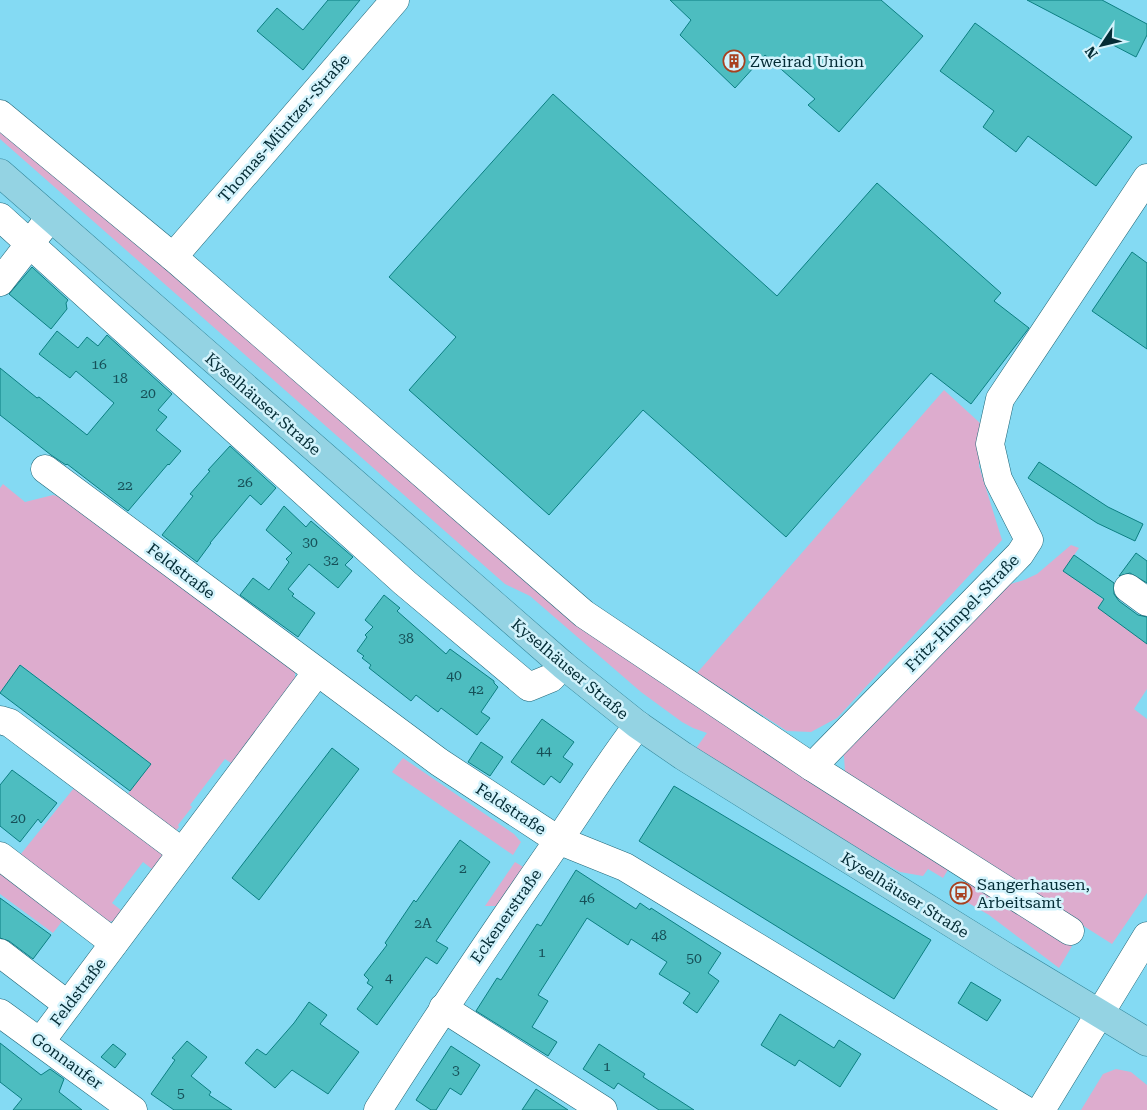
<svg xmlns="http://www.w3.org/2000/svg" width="1147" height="1110" font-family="'Roboto Serif',serif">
<rect width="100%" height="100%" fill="#84daf3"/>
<!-- green -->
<g fill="#ddacce">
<polygon points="0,131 168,270 496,553 949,868 943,878 928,869 923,876 900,872 820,828 694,751 707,733 693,728 682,722 641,692 530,596 505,584 0,139"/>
<polygon points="944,390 980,423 979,466 1002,540 837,718 811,732 787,731 697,673"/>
<polygon points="3,484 25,502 53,495 72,500 295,671 295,681 237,767 225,759 190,805 192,807 178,825 179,827 175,832 123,800 151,764 21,665 0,692 0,488"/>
<polygon points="1071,545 1079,548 1063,571 1104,600 1098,608 1147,644 1147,689 1134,709 1147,719 1147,893 1112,944 849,777 845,772 844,756 839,752 1004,586 1024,580 1037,574"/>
<polygon points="403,758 514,834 521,842 513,855 392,772"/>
<polygon points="78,783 163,853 163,859 157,873 143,862 112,903 126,914 114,921 107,922 16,860"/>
<polygon points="515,862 525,868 499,906 485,906"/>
<polygon points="0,865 67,915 53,933 0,894"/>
<polygon points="968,881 1072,946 1059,968 989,915 965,901 968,894 963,891"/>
<polygon points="1116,1069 1131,1072 1147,1085 1147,1110 1081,1110 1103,1074"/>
</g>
<!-- building -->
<g fill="#4dbdc0" stroke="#0c7f82">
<polygon points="328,0 360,0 303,70 257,31 277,8 303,30"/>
<polygon points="670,0 881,0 923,36 839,132 808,105 815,99 765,55 735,88 680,35 691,20"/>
<polygon points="1027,0 1102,0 1147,24 1147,35 1136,57"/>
<polygon points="975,23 1132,137 1096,186 1028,136 1016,152 983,127 994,111 940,71"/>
<polygon points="553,94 777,296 877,183 1001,293 994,301 1029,328 971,404 931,373 786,537 643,410 549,515 409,390 456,337 389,277"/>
<polygon points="1132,252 1147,263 1147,349 1092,311"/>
<polygon points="32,267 68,300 66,303 67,309 51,329 9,294"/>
<polygon points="57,331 78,348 87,337 98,346 107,335 172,394 158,410 167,417 156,430 181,451 169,465 168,464 128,511 67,464 66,465 51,455 0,415 0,368 37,398 39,397 87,435 114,403 76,371 70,378 39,354"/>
<polygon points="230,446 276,488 261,505 250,495 210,543 211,543 197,562 162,535 193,496 190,494 210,471 208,470"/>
<polygon points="1039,462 1108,507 1143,524 1135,541 1097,523 1028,478"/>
<polygon points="284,506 306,527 311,521 353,557 345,565 352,571 338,588 309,564 288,589 294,594 292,596 315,613 298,637 240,595 253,578 269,590 289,562 286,559 292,553 266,530"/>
<polygon points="1136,553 1147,561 1147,583 1130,573 1119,576"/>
<polygon points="1074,555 1114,583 1114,594 1119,601 1138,615 1147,617 1147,644 1098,608 1104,599 1063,571"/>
<polygon points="384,595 400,608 397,611 446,654 450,649 494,681 494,683 498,687 481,712 490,718 477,735 441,708 438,712 416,695 411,701 369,668 371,665 362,658 364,656 357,651 367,637 365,635 373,627 365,620"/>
<polygon points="20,665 151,764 130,791 0,693"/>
<polygon points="542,719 574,742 563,757 573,764 560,783 551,776 544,785 511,762"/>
<polygon points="481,742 503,757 490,776 468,762"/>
<polygon points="332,748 359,769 259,900 232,878"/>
<polygon points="12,770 57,803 41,823 38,819 20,842 0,826 0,785"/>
<polygon points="674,786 931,940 894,999 639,841"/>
<polygon points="460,840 490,862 436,941 448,948 437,964 426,957 377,1025 357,1009 373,987 367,983 369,980 364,975 387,945 385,943 414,900 416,902"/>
<polygon points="576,870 636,909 640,903 650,910 651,908 721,953 708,973 719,981 697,1013 683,1003 690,993 659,974 667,962 631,939 628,945 587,918 538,995 548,1001 532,1027 557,1042 548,1056 476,1011 497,978 501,980 537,924 541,926"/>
<polygon points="0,898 51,935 33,959 9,941 0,938"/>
<polygon points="971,982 1001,1000 987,1021 958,1003"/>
<polygon points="309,1002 327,1015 320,1024 359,1052 328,1094 292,1070 275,1088 245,1063 257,1049 266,1055 294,1023"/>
<polygon points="780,1014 834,1048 839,1040 861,1054 840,1087 799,1060 795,1066 761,1045"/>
<polygon points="187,1041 207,1057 191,1076 211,1092 209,1095 232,1110 174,1110 151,1094 175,1060 172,1058"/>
<polygon points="0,1043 41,1075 50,1069 64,1079 59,1092 82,1110 13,1110 22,1099 0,1082"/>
<polygon points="113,1044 126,1054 115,1068 101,1057"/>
<polygon points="599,1044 645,1074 643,1077 694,1110 659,1110 618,1083 614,1089 583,1069"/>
<polygon points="451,1046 480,1065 461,1095 450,1088 436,1110 431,1110 416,1100"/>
<polygon points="536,1089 568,1110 522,1110"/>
</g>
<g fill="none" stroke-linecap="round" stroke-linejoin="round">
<!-- minor casing -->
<g stroke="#226778" stroke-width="29">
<g id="minor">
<polyline points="0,114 173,257 584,614 812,767 1070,931"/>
<polyline points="0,217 405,583 529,687 551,678 563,665"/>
<polyline points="173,257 395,0"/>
<polyline points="0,282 42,228"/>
<polyline points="45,469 439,762 558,840 625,867 1025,1110"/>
<polyline points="1128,588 1147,602"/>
<polyline points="0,720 10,723 182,852"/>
<polyline points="812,767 1020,554 1029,540 998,479 990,444 1000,399 1147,178"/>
<polyline points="0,856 114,943"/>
<polyline points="0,953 68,1005"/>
<polyline points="443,1008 603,1110"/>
<polyline points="0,1013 133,1110"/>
<polyline points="41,1041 317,672"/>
<path d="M378,1110c55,-87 113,-172 171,-256 30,-43 57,-87 89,-129"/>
<polyline points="1041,1110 1147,936"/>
</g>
</g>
<!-- major casing -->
<g stroke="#33869a" stroke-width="29">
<polyline id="major" points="0,173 563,665 638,725 683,756 1006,957 1147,1042"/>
</g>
<!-- minor -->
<use href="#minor" stroke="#fff" stroke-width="28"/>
<!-- major -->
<use href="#major" stroke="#94d3e3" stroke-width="28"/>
</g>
<!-- icons -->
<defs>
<g id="building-ring" transform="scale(1.125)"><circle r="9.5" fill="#d3f3fc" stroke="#a8411f" stroke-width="1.5"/><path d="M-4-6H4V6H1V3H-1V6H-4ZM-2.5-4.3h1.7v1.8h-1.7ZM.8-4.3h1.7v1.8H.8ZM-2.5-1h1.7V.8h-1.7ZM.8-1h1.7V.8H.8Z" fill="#a8411f"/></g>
<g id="bus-ring" transform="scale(1.125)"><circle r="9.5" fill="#d3f3fc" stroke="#a8411f" stroke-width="1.5"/><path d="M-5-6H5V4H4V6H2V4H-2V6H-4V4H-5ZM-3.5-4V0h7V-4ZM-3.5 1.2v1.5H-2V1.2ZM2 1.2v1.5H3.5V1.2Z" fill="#a8411f"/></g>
</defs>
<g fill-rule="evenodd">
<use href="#building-ring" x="734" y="61"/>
<use href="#bus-ring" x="961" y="893"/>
</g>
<g text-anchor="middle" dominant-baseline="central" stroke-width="5" stroke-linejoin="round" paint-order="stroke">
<!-- number labels -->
<g font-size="14" fill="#165058">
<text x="99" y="364">16</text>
<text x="120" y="378">18</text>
<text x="148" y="393">20</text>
<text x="245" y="482">26</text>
<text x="125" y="485">22</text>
<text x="310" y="542">30</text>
<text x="331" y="560">32</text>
<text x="406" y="638">38</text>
<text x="454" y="675">40</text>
<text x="476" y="689">42</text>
<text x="544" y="750">44</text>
<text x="18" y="818">20</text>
<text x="463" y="868">2</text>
<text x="587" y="898">46</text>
<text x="423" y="923">2A</text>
<text x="659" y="935">48</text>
<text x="542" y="952">1</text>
<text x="694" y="958">50</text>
<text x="389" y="977">4</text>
<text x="607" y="1066">1</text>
<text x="456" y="1070">3</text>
<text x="181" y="1093">5</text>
</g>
<!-- poi labels -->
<g font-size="16" fill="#042c35" stroke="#d3f3fc" text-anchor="start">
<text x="750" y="61">Zweirad Union</text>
<text x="977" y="884">Sangerhausen,<tspan x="977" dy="18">Arbeitsamt</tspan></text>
</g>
<!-- street labels -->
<g font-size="16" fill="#042c35" stroke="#d3f3fc">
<text transform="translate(284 128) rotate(-49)">Thomas-Müntzer-Straße</text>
<text transform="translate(263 404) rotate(41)">Kyselhäuser Straße</text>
<text transform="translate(181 571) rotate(37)">Feldstraße</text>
<text transform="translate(962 613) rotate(-46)">Fritz-Himpel-Straße</text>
<text transform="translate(570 669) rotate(40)">Kyselhäuser Straße</text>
<text transform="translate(511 809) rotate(33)">Feldstraße</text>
<text transform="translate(905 895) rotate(32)">Kyselhäuser Straße</text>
<text transform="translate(506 916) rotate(-55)">Eckenerstraße</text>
<text transform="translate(78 992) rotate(-53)">Feldstraße</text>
<text transform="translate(67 1061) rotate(36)">Gonnaufer</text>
</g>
</g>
<!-- north arrow -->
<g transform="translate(1102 45) rotate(235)" stroke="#d3f3fc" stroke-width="4" paint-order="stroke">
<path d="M0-4L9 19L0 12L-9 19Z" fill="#042c35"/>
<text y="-8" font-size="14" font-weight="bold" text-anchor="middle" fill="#042c35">N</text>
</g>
</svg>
